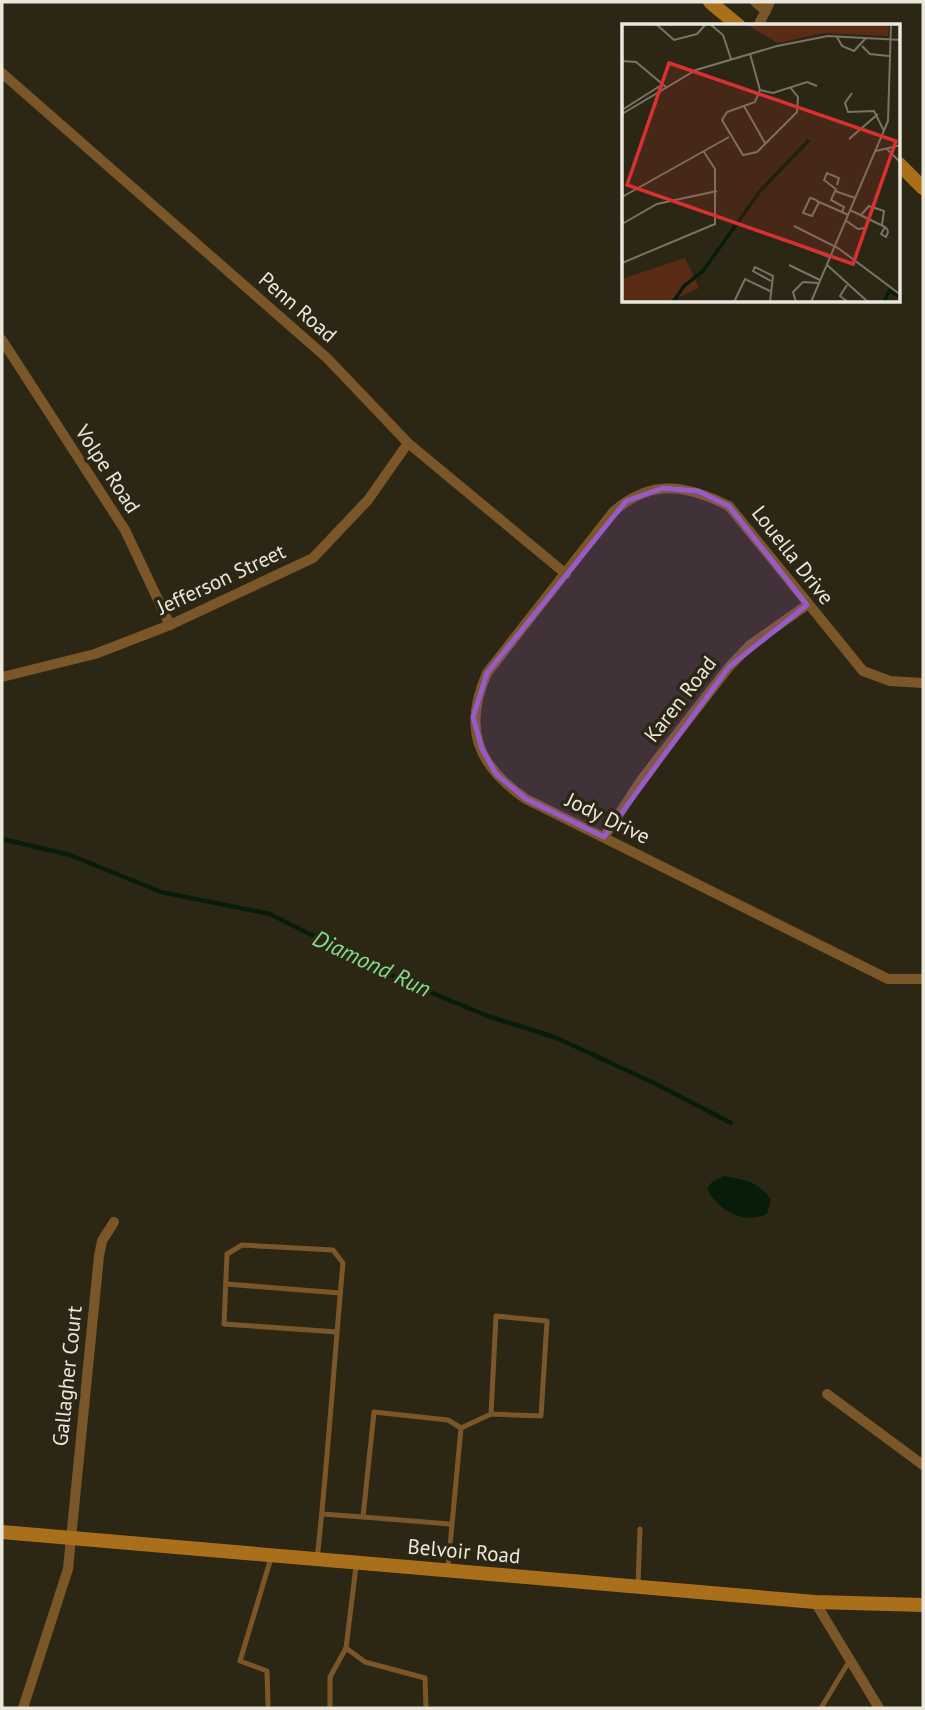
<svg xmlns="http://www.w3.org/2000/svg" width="925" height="1710" font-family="'PT Sans',sans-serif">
<rect width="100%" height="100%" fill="#2c2715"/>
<!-- water -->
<path fill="#071d0a" d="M724,1176c19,3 36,6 47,24l-4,14c-23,11 -50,-4 -60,-25l5,-7z"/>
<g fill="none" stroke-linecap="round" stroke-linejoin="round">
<!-- stream -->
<polyline stroke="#071d0a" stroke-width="4.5" points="2,839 70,855 161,892 270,914 408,983 488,1016 557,1038 654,1083 731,1123"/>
<!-- lane -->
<g stroke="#7b5628" stroke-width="5">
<polyline points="226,1284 340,1293"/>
<polyline points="461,1428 491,1414 496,1316 547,1321 541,1416 491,1414"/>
<polyline points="322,1514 363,1517 374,1412 448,1420 461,1428 448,1567"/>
<polyline points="363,1517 450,1524"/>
<path d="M317,1559c11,-98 17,-198 26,-296l-10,-13 -91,-5 -15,9 -3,70 113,8"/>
<polyline points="638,1585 640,1529"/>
<polyline points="346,1648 365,1662 425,1678 426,1708"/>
<polyline points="268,1705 267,1671 240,1661 271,1558"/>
<polyline points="330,1708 330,1677 346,1648 356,1566"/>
<polyline points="821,1708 850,1660"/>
</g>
<!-- street -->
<g stroke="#7b5628" stroke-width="10">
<polyline points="755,2 766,11"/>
<polyline points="758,26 770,2"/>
<polyline points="2,73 327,358 408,443 566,574"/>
<polyline points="2,340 125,530 170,625"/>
<polyline points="2,677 95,654 170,625 313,558 368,500 408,443"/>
<path d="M923,683l-33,-2 -27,-10 -134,-165c-42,-21 -77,-28 -116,6l-126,161c-24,54 -11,92 39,126l362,180h35"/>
<polyline points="604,837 642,779 729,667 750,645 807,605"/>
<polyline points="827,1394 923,1465"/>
<polyline points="815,1602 879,1708"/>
<polyline points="23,1708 68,1569 99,1256 102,1241 114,1222"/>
</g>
<!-- secondary -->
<g stroke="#aa6f1a" stroke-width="14">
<polyline points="710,2 739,26"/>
<polyline points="899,164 923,188"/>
<polyline points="2,1532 815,1602 923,1605"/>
</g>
</g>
<!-- marked area -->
<path fill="#975bc6" fill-opacity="0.2" stroke="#975bc6" stroke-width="5" stroke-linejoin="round" d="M663,488l35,3 31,15 78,99 -78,62 -125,170 -78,-38 -30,-25 -14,-25 -9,-32 14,-44 139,-172z"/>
<g text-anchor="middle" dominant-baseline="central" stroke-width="7" stroke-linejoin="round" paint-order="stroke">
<!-- street labels -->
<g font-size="21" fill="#eae7dc" stroke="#2c2715">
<text transform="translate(298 307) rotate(41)">Penn Road</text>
<text transform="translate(108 469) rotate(57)">Volpe Road</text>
<text transform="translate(793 555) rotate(52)">Louella Drive</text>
<text transform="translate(221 579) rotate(-25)">Jefferson Street</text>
<text transform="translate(680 699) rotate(-52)">Karen Road</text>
<text transform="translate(608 818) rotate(26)">Jody Drive</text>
<text transform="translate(67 1376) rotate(-84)">Gallagher Court</text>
<text transform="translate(464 1551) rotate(5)">Belvoir Road</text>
</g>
<!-- water labels -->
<g font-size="23" font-style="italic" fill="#80df8d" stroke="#2c2715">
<text transform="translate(372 963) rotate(25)">Diamond Run</text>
</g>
</g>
<!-- overview -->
<g transform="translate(622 24)">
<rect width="278" height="278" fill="#2c2715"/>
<path d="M124,0h143l-1,12 -65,-3 -45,10zM63,234l14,30 -32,14h-45v-23z" fill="#5b2c15"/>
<path fill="none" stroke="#071d0a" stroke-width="3.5" d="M51,278l11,-16 19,-15 57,-80 49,-51M262,278l5,-11 12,6"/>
<path fill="none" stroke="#787465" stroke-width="2" d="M34,0l18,16 23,-6 9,-10M88,0l13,11 8,24M215,13l5,9 12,5 12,-13M240,22l8,8 19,2M128,30l10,36M0,37l14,1 30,25M138,66l-5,12 -28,10 -5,8 21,35 14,-3 40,-40 1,-15 -8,-10M138,66l13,3 34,-11 10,4M230,69l-7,10 3,9 26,-1 10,20M122,82l21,37M0,86l41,-26M0,90l74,-44 81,-24 51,-10 73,4M227,115l29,-25M264,124l15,15M254,127l25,-6M215,161l2,-7 -12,-5 -3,7 13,10M0,173l107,-60M197,178l-7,14 -9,-3 7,-15 4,1 5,3 23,10 6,3M228,186l33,16 2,1 2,2 1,3 -2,5 -5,-3 4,-7M220,188l2,-5 -13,-7 4,-9 20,7M239,191l8,-9 15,5 -2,14M223,196l13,9 7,-1M0,200l35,-20 60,-13M172,202l44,22 63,47M184,224l23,9M0,239l93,-39v-55l-11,-17M204,240l42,38M167,241l31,15M225,261l-7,11 8,6M112,278l11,-23 27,13M148,278l3,-26 -18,-9 -2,4 18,10M174,278l-3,-10 10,-10 15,1M189,278l77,-181 3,-97"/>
<path fill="#d73231" fill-opacity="0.15" stroke="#d73231" stroke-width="3.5" d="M47,39l227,78 -43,123 -226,-79z"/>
<rect width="278" height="278" fill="none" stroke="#eae7dc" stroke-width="3.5"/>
</g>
<!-- border -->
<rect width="925" height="1710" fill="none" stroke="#eae7dc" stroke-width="7"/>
</svg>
